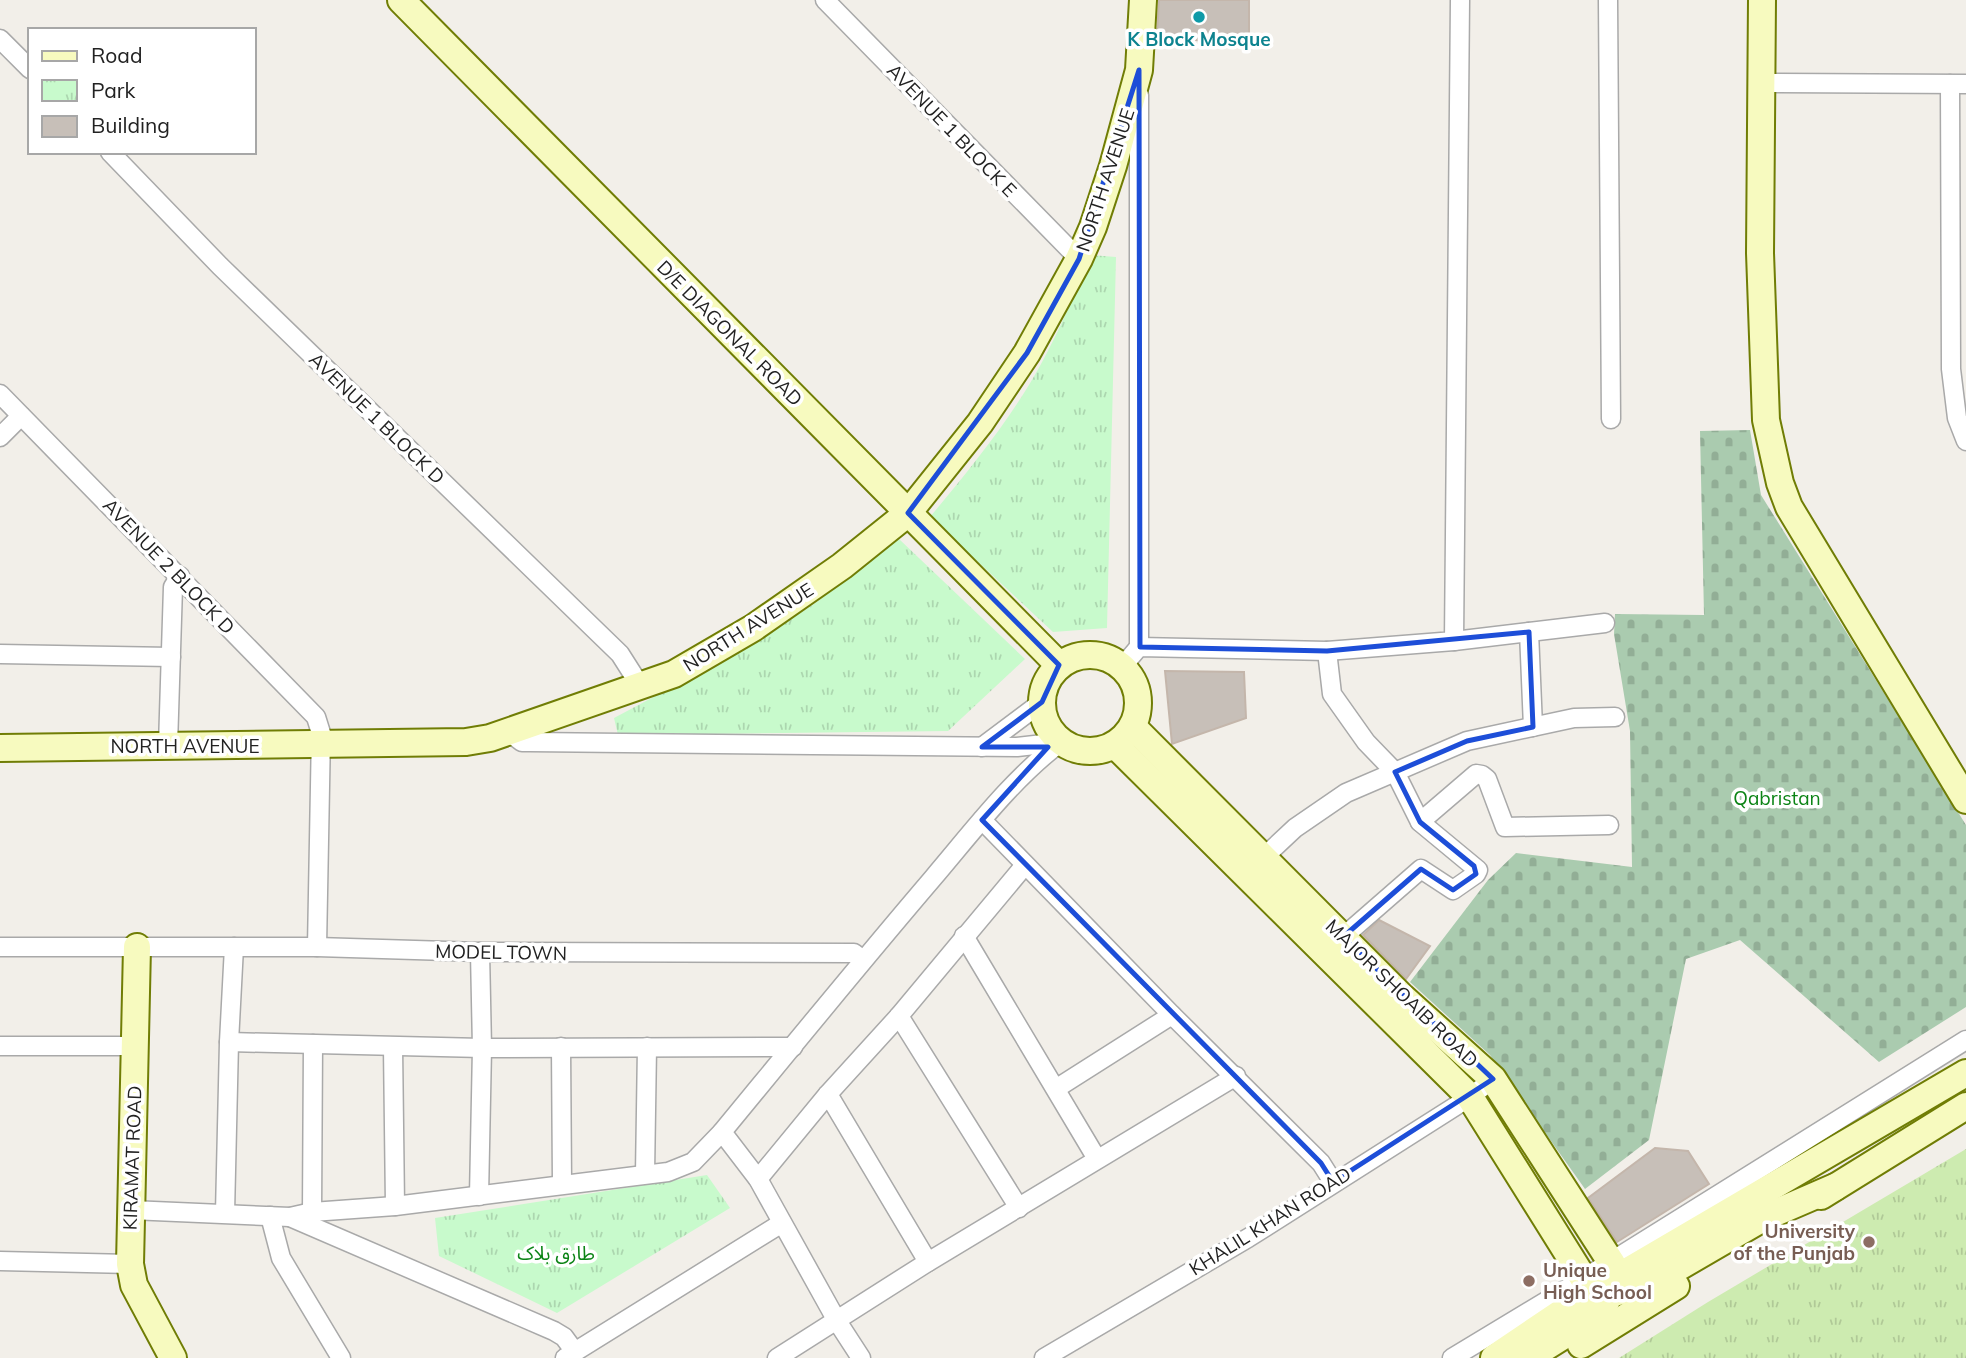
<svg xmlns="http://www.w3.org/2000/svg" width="1966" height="1358" font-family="Mulish,'Noto Sans Arabic',sans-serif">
<defs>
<pattern id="grass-tufts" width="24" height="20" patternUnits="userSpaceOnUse" patternTransform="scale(1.75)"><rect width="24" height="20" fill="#cdebb0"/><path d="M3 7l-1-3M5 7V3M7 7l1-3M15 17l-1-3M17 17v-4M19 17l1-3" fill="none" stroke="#b0c997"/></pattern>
<pattern id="cemetery-stones" width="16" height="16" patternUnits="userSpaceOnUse" patternTransform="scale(1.75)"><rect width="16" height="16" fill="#aacbaf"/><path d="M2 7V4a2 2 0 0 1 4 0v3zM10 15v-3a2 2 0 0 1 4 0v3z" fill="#92ae96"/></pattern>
<pattern id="park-tufts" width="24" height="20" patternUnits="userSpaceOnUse" patternTransform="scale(1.75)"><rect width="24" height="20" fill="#c8facc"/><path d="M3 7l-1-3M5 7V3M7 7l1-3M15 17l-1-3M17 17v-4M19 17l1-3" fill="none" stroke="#acd6af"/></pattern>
</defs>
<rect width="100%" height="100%" fill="#f2efe9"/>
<!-- grass -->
<polygon fill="url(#grass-tufts)" points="1966,1149 1966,1358 1619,1358 1708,1302"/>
<!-- cemetery -->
<polygon fill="url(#cemetery-stones)" points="1750,430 1761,495 1966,825 1966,1007 1879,1062 1740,940 1686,959 1649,1140 1585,1189 1490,1055 1410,982 1488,880 1516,853 1632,867 1630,731 1614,634 1615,614 1704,615 1700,431"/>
<!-- park -->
<g fill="url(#park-tufts)">
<path d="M1091,255l25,2 -9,371 -54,4 -123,-115c40,-48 81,-98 111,-153 19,-35 35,-72 50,-109z"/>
<polygon points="899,539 1025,659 948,731 618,735 614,718 751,645 814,604"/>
<polygon points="707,1175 730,1208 557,1313 439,1256 435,1218"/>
</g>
<!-- building -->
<g fill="#c7bfb8" stroke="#c4b6ab" stroke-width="2">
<polygon points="1159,0 1249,0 1249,47 1157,35"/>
<polygon points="1165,671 1244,672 1246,718 1172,744"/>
<polygon points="1379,920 1430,946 1406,979 1363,935"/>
<polygon points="1655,1148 1688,1151 1709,1184 1617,1242 1588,1198"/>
</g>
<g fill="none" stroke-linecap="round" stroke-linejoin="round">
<!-- street casing -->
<g stroke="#a9a9a9" stroke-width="21">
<g id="street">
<polyline points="825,0 1079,259"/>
<polyline points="1608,0 1611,419"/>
<polyline points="0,39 30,69"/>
<polyline points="1762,83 1966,84"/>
<polyline points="1950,84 1951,369 1957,418 1966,441"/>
<polyline points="110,152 220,266 620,654 641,687"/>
<polyline points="0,394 316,717 321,733 317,947"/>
<polyline points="0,437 21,416"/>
<polyline points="1529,632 1533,727"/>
<polyline points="1454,641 1605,623"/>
<polyline points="1139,647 1139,95"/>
<polyline points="1327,651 1332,694 1366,742 1395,772 1420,822 1478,870 1476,874 1453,890 1421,869 1343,937"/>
<polyline points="0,654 171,657"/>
<polyline points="1122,667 1139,647 1327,651 1454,641 1460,0"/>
<polyline points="510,733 522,742 530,742 1017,747 1061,742"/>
<polyline points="168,745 173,587 180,576"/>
<polyline points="982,747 1042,702"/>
<polyline points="982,820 1172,1015 1321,1163 1333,1182"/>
<polyline points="1420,822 1476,774 1482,775 1487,779 1505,827 1609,825"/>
<polyline points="1263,858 1295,828 1346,793 1467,741 1574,718 1615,717"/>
<polyline points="964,936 1097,1159"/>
<polyline points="0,947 317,947 480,952 854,953 863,960"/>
<polyline points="899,1016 1019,1208"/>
<polyline points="229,1042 482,1048 793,1047"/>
<polyline points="0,1046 135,1046"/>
<polyline points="393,1047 395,1206"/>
<polyline points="561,1047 562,1184"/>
<polyline points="1057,1088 1172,1015"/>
<polyline points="828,1094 928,1262 1236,1076"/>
<polyline points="645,1174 647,1047"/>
<polyline points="758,1179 828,1094 899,1016 1025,865"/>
<polyline points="479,1196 482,1048 480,952"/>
<polyline points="131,1210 290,1217 312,1212 395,1206 668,1172 693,1162 722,1132"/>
<polyline points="312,1212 313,1044"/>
<polyline points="225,1213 229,1042 234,947"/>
<polyline points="270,1216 281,1258 341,1358"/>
<polyline points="290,1217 554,1331 564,1337 575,1352"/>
<polyline points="0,1261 130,1264"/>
<polyline points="565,1358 782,1223"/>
<polyline points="777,1358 928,1262"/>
<path d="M861,1358l-24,-37 -79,-142 -36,-47c70,-85 140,-171 211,-254 40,-47 79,-99 128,-136"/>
<polyline points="1044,1358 1248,1238 1470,1097 1493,1079"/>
<polyline points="1452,1358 1583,1279 1966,1040"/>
</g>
</g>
<!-- secondary casing -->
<g stroke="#707d05" stroke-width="30">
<g id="secondary">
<polyline points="401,0 1059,665"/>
<polyline points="1762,0 1760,253 1766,420 1780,483 1789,507 1966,800"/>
<circle cx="1090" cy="703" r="48"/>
<polyline points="1133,727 1402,997 1493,1079 1611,1262 1619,1276 1607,1300 1595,1316 1528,1358"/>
<polyline points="1115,745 1470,1097 1592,1292 1618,1292 1653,1282 1763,1218 1835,1187"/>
<polyline points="0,748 466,742 490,738 674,674 753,628 842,566 908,513 980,423 1027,353 1079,259 1093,227 1113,166 1139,70 1143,0"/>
<polyline points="137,947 130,1264 134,1285 173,1358"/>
<polyline points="1821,1196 1966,1106"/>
<polyline points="1581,1345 1676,1286"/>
<polyline points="1494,1358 1592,1292 1966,1073"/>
</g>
</g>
<!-- street -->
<use href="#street" stroke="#fff" stroke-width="18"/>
<!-- secondary -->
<use href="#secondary" stroke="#f7fabf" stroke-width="26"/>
</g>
<!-- marked area -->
<path fill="none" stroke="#1d4ed8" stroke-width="5" stroke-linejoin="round" d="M1139,70l1,577 187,4 202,-19 4,95 -66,14 -72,31 25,50 54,44 2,8 -23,16 -32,-21 -78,68 150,142 -160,103 -12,-19 -339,-343 66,-73h-66l60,-45 17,-37 -151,-152 119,-160 52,-94z"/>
<!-- markers -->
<circle fill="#0f9aa8" stroke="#fff" stroke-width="2.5" cx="1199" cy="17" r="7"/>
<g fill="#8d6e63" stroke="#fff" stroke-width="2.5">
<circle cx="1869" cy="1242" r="7"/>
<circle cx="1529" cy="1281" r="7"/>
</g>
<g text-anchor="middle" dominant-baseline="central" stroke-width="7" stroke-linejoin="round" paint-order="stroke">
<!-- culture labels -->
<g font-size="19" font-weight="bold" fill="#0d838f" stroke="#fff">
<text x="1199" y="39">K Block Mosque</text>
</g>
<!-- street labels -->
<g font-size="19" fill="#222" stroke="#fff">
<text transform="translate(952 130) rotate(46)">AVENUE 1 BLOCK E</text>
<text transform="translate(1105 180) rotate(-72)">NORTH AVENUE</text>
<text transform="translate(730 333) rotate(45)">D/E DIAGONAL ROAD</text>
<text transform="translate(377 418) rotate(44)">AVENUE 1 BLOCK D</text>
<text transform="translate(169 566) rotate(46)">AVENUE 2 BLOCK D</text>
<text transform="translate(748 627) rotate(-32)">NORTH AVENUE</text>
<text x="185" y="746">NORTH AVENUE</text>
<text transform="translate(501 952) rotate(1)">MODEL TOWN</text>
<text transform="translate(1402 993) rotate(44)">MAJOR SHOAIB ROAD</text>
<text transform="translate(132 1158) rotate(-88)">KIRAMAT ROAD</text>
<text transform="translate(1270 1221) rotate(-32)">KHALIL KHAN ROAD</text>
</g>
<!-- park labels -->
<g font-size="19" fill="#0c8416" stroke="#fff">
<text x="1777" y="798">Qabristan</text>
<text x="556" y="1253">طارق بلاک</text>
</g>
<!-- education labels -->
<g font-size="19" font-weight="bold" fill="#785e54" stroke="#fff" text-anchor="end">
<text x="1855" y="1231">University<tspan x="1855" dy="22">of the Punjab</tspan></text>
<text x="1543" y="1270" text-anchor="start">Unique<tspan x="1543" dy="22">High School</tspan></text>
</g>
</g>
<!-- legend -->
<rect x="28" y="28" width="228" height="126" fill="#ffffff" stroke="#a7a7a7" stroke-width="2"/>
<rect x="42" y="51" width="35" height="10" fill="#f7fabf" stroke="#a7a7a7" stroke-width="2"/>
<text x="91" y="63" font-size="21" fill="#222222">Road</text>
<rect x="42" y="80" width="35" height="21" fill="url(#park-tufts)" stroke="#a7a7a7" stroke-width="2"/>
<text x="91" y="98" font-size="21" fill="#222222">Park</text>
<rect x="42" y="116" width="35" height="21" fill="#c7bfb8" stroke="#a7a7a7" stroke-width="2"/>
<text x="91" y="133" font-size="21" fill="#222222">Building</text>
</svg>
